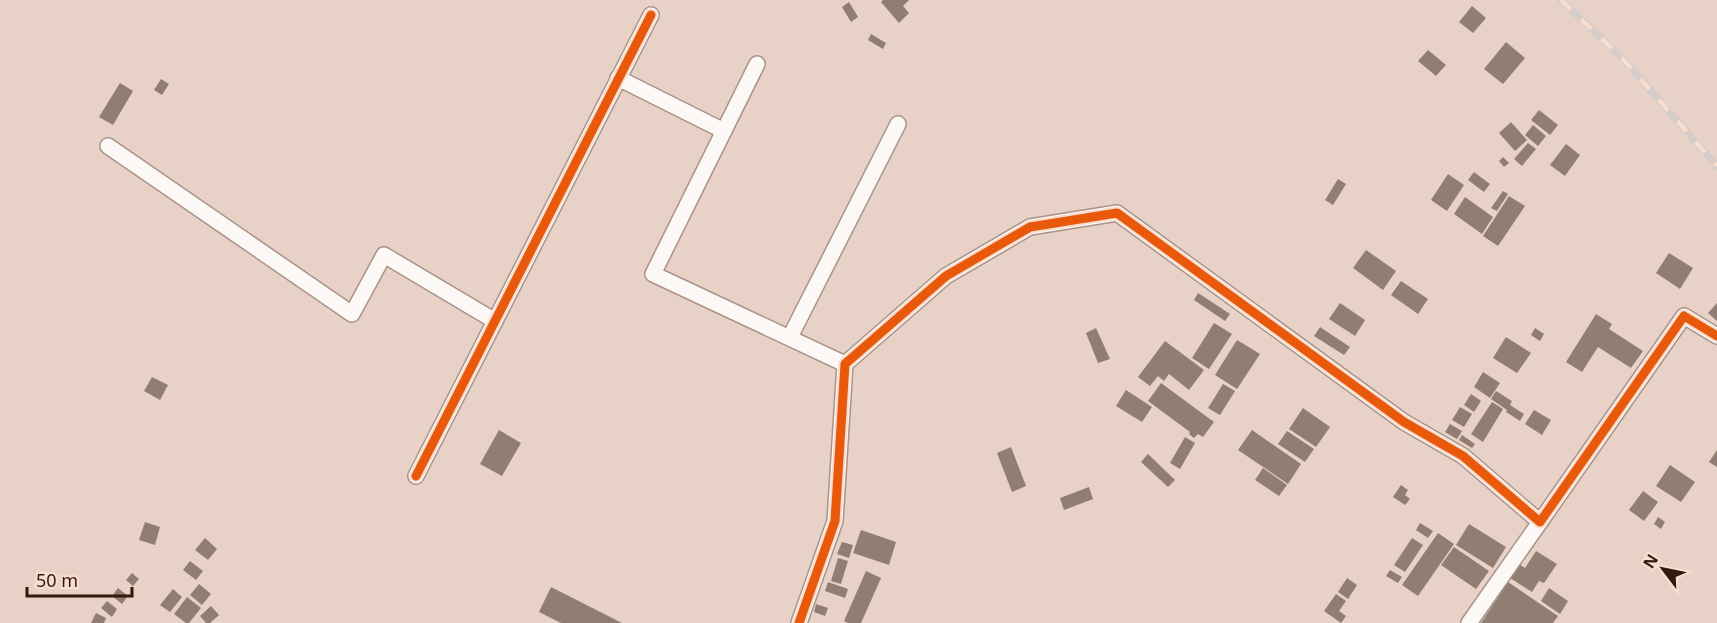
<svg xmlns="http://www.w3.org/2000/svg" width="1717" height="623" font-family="'Noto Sans',sans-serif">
<rect width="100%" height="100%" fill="#e8d1c6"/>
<!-- building -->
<g fill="#927d72">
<polygon points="883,0 909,0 903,6 909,13 899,23 881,2"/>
<polygon points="849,2 858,17 851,22 842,7"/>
<polygon points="1472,6 1486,18 1473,33 1459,22"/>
<polygon points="871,34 886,43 883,49 868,40"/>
<polygon points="1506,42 1525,58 1503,84 1484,69"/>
<polygon points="1428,50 1446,65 1436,76 1418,61"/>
<polygon points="161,79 169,84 162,95 154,90"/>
<polygon points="120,83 133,91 113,125 99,117"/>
<polygon points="1539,110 1558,125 1550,135 1531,120"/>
<polygon points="1511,122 1527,140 1515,151 1499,133"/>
<polygon points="1533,125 1546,136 1538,146 1525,135"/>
<polygon points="1528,143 1536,149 1522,166 1514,159"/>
<polygon points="1566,144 1580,155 1565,176 1550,165"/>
<polygon points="1503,157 1509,163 1504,167 1499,161"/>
<polygon points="1474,172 1490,184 1484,192 1468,180"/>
<polygon points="1448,174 1464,185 1447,211 1431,200"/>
<polygon points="1338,179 1346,184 1333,205 1325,200"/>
<polygon points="1503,191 1508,194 1497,211 1491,208"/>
<polygon points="1509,196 1525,206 1498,246 1483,236"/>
<polygon points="1465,197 1493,217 1482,234 1454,214"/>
<polygon points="1366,250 1396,271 1383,290 1353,268"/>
<polygon points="1669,253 1693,268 1680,289 1656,273"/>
<polygon points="1401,281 1428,299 1418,314 1391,295"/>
<polygon points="1198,293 1230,314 1225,321 1194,300"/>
<polygon points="1340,303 1365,320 1355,336 1329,319"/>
<polygon points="1717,303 1717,321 1708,313"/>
<polygon points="1596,314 1612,324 1609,329 1643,351 1631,368 1598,347 1582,372 1566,362"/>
<polygon points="1214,323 1232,334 1209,369 1192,358"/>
<polygon points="1320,327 1350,347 1344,355 1314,336"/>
<polygon points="1096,328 1110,359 1098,363 1086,333"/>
<polygon points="1535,328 1544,334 1540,341 1531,335"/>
<polygon points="1506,337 1531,353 1517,373 1493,358"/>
<polygon points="1237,340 1260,354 1237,389 1215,375"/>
<polygon points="1165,341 1204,370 1189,390 1169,374 1164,381 1158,376 1150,386 1138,377"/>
<polygon points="1483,372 1500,383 1490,398 1474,387"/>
<polygon points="152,377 168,385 160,400 144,391"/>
<polygon points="1161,383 1214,422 1203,437 1198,434 1194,438 1189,434 1190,432 1148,401"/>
<polygon points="1223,384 1235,391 1220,415 1208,408"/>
<polygon points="1126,390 1152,407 1142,422 1116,406"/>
<polygon points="1496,391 1512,401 1510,405 1524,414 1520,421 1506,412 1507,410 1491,399"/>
<polygon points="1471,394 1481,401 1474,412 1464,405"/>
<polygon points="1492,402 1503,409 1483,442 1471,434"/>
<polygon points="1460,407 1472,414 1464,427 1452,420"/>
<polygon points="1303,408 1330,427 1316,447 1289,429"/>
<polygon points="1534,410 1551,420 1542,435 1525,424"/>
<polygon points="1450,424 1462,431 1457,439 1445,432"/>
<polygon points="499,430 521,443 502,476 480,464"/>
<polygon points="1252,430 1301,464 1288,484 1238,450"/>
<polygon points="1287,431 1314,449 1305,462 1278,444"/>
<polygon points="1462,435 1475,444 1472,448 1459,440"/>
<polygon points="1185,437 1195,443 1180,469 1170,463"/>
<polygon points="1011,447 1026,486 1012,492 997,453"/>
<polygon points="1717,450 1717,467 1709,462"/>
<polygon points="1148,454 1175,480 1168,487 1141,462"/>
<polygon points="1670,465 1695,482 1681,502 1656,486"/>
<polygon points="1263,468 1287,485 1279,496 1255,480"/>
<polygon points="1401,485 1408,490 1405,495 1410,499 1405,505 1393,497"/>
<polygon points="1089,487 1093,499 1064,510 1060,498"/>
<polygon points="1643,491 1658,502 1644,521 1629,510"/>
<polygon points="1658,517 1665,522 1661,529 1654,524"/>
<polygon points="145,522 160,527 155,545 139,540"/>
<polygon points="1420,523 1433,531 1428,538 1416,530"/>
<polygon points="1469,524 1506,547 1493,568 1456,545"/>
<polygon points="861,530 896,542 889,565 853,553"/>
<polygon points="1438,533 1454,544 1418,596 1402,585"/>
<polygon points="205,538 217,549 208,560 195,550"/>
<polygon points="1412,538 1423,545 1405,572 1394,565"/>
<polygon points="842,542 853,545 849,558 837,554"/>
<polygon points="1454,547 1489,571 1476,589 1441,565"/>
<polygon points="1536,551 1557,564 1544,583 1539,581 1532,592 1510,578 1519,564 1525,568"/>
<polygon points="838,558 848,561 841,584 831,581"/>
<polygon points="190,561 203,571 196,580 183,570"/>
<polygon points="1390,570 1402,577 1398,583 1386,576"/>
<polygon points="866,571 881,578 861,623 848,623 844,621"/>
<polygon points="132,573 139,579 133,586 126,580"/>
<polygon points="1347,578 1357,585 1348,599 1338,592"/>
<polygon points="828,582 848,589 845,598 825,591"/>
<polygon points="1508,582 1558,616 1553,623 1481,623"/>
<polygon points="199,584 211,594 202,605 190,595"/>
<polygon points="551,587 622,623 561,623 539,612"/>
<polygon points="118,588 128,596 122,604 112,596"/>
<polygon points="1549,588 1568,601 1560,614 1541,601"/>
<polygon points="173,589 182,597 170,612 160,605"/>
<polygon points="1336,594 1346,601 1339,611 1346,616 1341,623 1324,611"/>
<polygon points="187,597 201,608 189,623 186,623 174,614"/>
<polygon points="107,601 117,609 112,617 101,608"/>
<polygon points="816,604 828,608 825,616 814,612"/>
<polygon points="211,606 219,615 210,623 206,623 200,616"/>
<polygon points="96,613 106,618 104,623 91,623"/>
</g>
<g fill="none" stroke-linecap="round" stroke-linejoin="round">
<!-- street casing -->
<g stroke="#a99388" stroke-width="18">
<g id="street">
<polyline points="757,64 653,274 845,364"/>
<polyline points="618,78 724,131"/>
<polyline points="108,146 352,314 384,255 495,321"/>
<polyline points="790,337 898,124"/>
<polyline points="416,476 651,15"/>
<polyline points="799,623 835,521 845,364 946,276 1030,227 1117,213 1404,422 1463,456 1540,522 1684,316 1717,336"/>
<polyline points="1469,623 1540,522"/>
</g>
</g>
<!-- street -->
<use href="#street" stroke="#fcf8f6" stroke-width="15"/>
<!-- rail casing -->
<g stroke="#d4cdc9" stroke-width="7">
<polyline id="rail" points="1561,0 1622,58 1717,166"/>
</g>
<!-- rail -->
<use href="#rail" stroke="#f9ddcf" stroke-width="4.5" stroke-dasharray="14" stroke-linecap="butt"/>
<!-- cycleway casing -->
<g stroke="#f9ddcf" stroke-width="13">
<g id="cycleway">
<polyline points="416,476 651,15"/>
<polyline points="799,623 835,521 845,364 946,276 1030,227 1117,213 1404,422 1463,456 1540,522 1684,316 1717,336"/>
</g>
</g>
<!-- cycleway -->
<use href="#cycleway" stroke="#e8590c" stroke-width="9"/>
</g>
<!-- north arrow -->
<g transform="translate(1663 569) rotate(302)" stroke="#f9ddcf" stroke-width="4.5" paint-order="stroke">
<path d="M0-4.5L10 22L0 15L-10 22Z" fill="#32190c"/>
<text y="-9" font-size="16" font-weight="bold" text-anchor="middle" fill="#32190c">N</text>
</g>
<!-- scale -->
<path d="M27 587v9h105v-9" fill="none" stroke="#32190c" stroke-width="3"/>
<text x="36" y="587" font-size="18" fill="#32190c" stroke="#f9ddcf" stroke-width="4.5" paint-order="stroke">50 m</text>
</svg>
